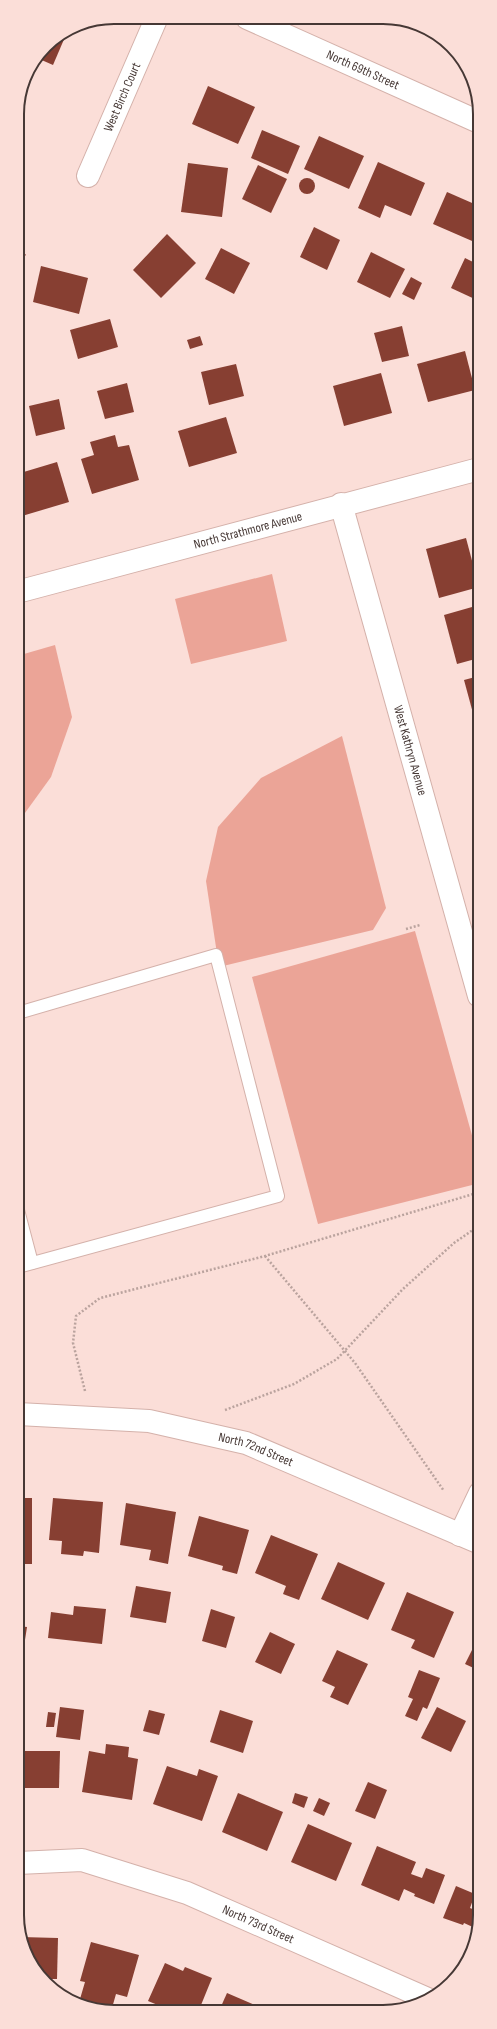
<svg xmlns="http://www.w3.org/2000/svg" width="497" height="2029" font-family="'Sofia Sans Condensed',sans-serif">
<rect width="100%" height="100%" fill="#fbded8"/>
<!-- green -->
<g fill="#eba497">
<polygon points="272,574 287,641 191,664 175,599"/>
<polygon points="55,645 72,717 51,777 17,824 17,656"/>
<polygon points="342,736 386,908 373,930 219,967 206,881 218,827 261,778"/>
<polygon points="415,931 480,1164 480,1183 318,1224 252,977"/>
</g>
<!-- building -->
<g fill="#873f32">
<polygon points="68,30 53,65 37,58 46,45"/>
<polygon points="208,86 255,107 238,144 192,124"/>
<polygon points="262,130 300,146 288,174 251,158"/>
<polygon points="319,136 364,156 349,189 304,169"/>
<polygon points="378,162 425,183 411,216 385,205 380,218 358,208"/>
<polygon points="188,163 228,168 222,217 181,212"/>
<polygon points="258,165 287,179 271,213 242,199"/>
<circle cx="307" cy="186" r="8"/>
<polygon points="447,192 479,206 479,244 433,224"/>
<polygon points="314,227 340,240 327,270 300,257"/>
<polygon points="167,234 196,263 161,298 133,270"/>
<polygon points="17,245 26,255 17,262"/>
<polygon points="221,248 250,263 234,294 205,279"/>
<polygon points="371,252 405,269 390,298 357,282"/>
<polygon points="465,258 479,265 479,301 451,288"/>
<polygon points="41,266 88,278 79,314 33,302"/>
<polygon points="411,277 422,283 414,300 402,294"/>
<polygon points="110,319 118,347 78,359 70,330"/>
<polygon points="402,326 409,356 382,362 374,333"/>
<polygon points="200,336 203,345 190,349 187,340"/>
<polygon points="465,351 475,390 428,402 417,364"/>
<polygon points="236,364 244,396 209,405 201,372"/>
<polygon points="381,373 392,413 344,426 333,386"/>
<polygon points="127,383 134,412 105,419 97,391"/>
<polygon points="59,399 65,429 36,436 29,406"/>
<polygon points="226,417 237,453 189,467 178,431"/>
<polygon points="115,435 118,447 129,445 139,480 92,494 81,459 94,455 90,442"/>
<polygon points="57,462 69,502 22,516 17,502 17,474"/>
<polygon points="466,538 479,587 439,598 426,549"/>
<polygon points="479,605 479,658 457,664 444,615"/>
<polygon points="479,676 479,728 477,728 464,680"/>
<rect x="18" y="1498" width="14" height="66"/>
<polygon points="53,1498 103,1502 99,1553 84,1551 83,1556 61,1554 62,1541 49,1540"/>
<polygon points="126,1503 176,1512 168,1564 149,1560 151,1550 120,1545"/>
<polygon points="199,1516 249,1530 237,1574 222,1570 223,1566 188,1556"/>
<polygon points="271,1535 318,1554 299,1600 283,1594 286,1586 255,1573"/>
<polygon points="338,1562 385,1583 368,1620 321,1599"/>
<polygon points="136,1586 171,1592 166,1623 130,1617"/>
<polygon points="407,1592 454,1612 434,1658 411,1648 415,1640 391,1630"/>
<polygon points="74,1606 106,1609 102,1644 48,1638 51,1612 73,1615"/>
<polygon points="211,1609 235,1617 226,1648 202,1641"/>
<polygon points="18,1626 27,1627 25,1640 18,1639"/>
<polygon points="270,1632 295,1644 281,1674 255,1662"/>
<polygon points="480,1634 480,1671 465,1664"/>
<polygon points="337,1650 368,1664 348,1705 330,1697 335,1687 322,1681"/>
<polygon points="419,1670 440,1678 427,1709 423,1707 417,1721 405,1716 413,1699 408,1697"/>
<polygon points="60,1707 84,1710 80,1740 56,1737"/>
<polygon points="437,1707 466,1721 451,1752 421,1738"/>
<polygon points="149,1710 165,1714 159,1735 143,1731"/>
<polygon points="220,1710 253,1721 243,1753 210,1742"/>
<polygon points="48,1712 56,1713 54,1727 46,1727"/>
<polygon points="106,1744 129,1747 128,1757 138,1759 132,1800 82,1792 89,1751 105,1754"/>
<polygon points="18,1751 60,1751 59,1788 18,1788"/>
<polygon points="167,1766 197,1776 199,1769 218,1776 202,1821 153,1804"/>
<polygon points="368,1782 387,1790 375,1819 355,1811"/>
<polygon points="238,1793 283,1812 267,1851 222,1832"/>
<polygon points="295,1793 308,1797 304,1808 292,1803"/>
<polygon points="319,1798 330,1803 324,1816 313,1811"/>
<polygon points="308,1824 352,1843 336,1881 291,1862"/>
<polygon points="377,1846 416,1862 411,1874 422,1878 426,1868 445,1875 434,1904 414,1896 415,1894 404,1889 399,1901 361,1885"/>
<polygon points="456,1886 475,1894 470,1908 480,1912 477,1932 474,1931 475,1928 464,1923 463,1925 443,1918"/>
<polygon points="21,1937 58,1938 57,1979 42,1979 27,1958"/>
<polygon points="91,1942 139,1955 127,1997 116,1994 112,2008 80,1999 85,1982 80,1981"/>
<polygon points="165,1963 183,1971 185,1967 212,1978 199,2010 170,2010 148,2001"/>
<polygon points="227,1993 269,2011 219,2011"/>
</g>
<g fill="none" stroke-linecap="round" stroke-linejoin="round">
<!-- service casing -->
<g stroke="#d4b1aa" stroke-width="14">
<g id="service">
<polyline points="18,1013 216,955 278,1196 18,1267"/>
<polyline points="18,1210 32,1263"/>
</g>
</g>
<!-- minor casing -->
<g stroke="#d4b1aa" stroke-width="24">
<g id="minor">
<path id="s1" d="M247,18l232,104"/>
<path id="s2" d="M88,176l69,-159"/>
<path id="s3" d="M341,504l138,492"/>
<path id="s4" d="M17,592l462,-123"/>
<path id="s5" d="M18,1414l131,7 97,22 234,100"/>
<polyline points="460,1535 480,1493"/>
<path id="s6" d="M18,1863l64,-3 105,33 243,107"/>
</g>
</g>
<!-- path -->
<g stroke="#baa39e" stroke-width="2.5" stroke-dasharray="2 2" stroke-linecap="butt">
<polyline points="406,929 420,925"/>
<polyline points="265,1256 355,1363 444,1491"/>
<polyline points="85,1391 73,1343 76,1316 100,1298 265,1256 480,1192"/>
<polyline points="225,1410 294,1384 337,1359 403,1289 454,1243 480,1225"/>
</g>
<!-- service -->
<use href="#service" stroke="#fff" stroke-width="12"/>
<!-- minor -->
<use href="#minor" stroke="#fff" stroke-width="22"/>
</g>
<g text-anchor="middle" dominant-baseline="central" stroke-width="4" stroke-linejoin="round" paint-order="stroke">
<!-- street labels -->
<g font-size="13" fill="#463835" stroke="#fbded8">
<text stroke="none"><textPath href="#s1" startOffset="127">North 69th Street</textPath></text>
<text stroke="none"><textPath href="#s2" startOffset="86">West Birch Court</textPath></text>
<text stroke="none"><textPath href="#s4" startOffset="239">North Strathmore Avenue</textPath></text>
<text stroke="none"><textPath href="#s3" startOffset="256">West Kathryn Avenue</textPath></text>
<text stroke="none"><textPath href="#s5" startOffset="242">North 72nd Street</textPath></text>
<text stroke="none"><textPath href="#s6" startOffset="252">North 73rd Street</textPath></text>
</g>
</g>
<!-- crop -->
<path d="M0 0H497V2029H0ZM114 24H383A90 90 0 0 1 473 114V1915A90 90 0 0 1 383 2005H114A90 90 0 0 1 24 1915V114A90 90 0 0 1 114 24Z" fill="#fbded8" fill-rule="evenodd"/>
<path fill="none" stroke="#463835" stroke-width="2" d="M114 24H383A90 90 0 0 1 473 114V1915A90 90 0 0 1 383 2005H114A90 90 0 0 1 24 1915V114A90 90 0 0 1 114 24Z"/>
</svg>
